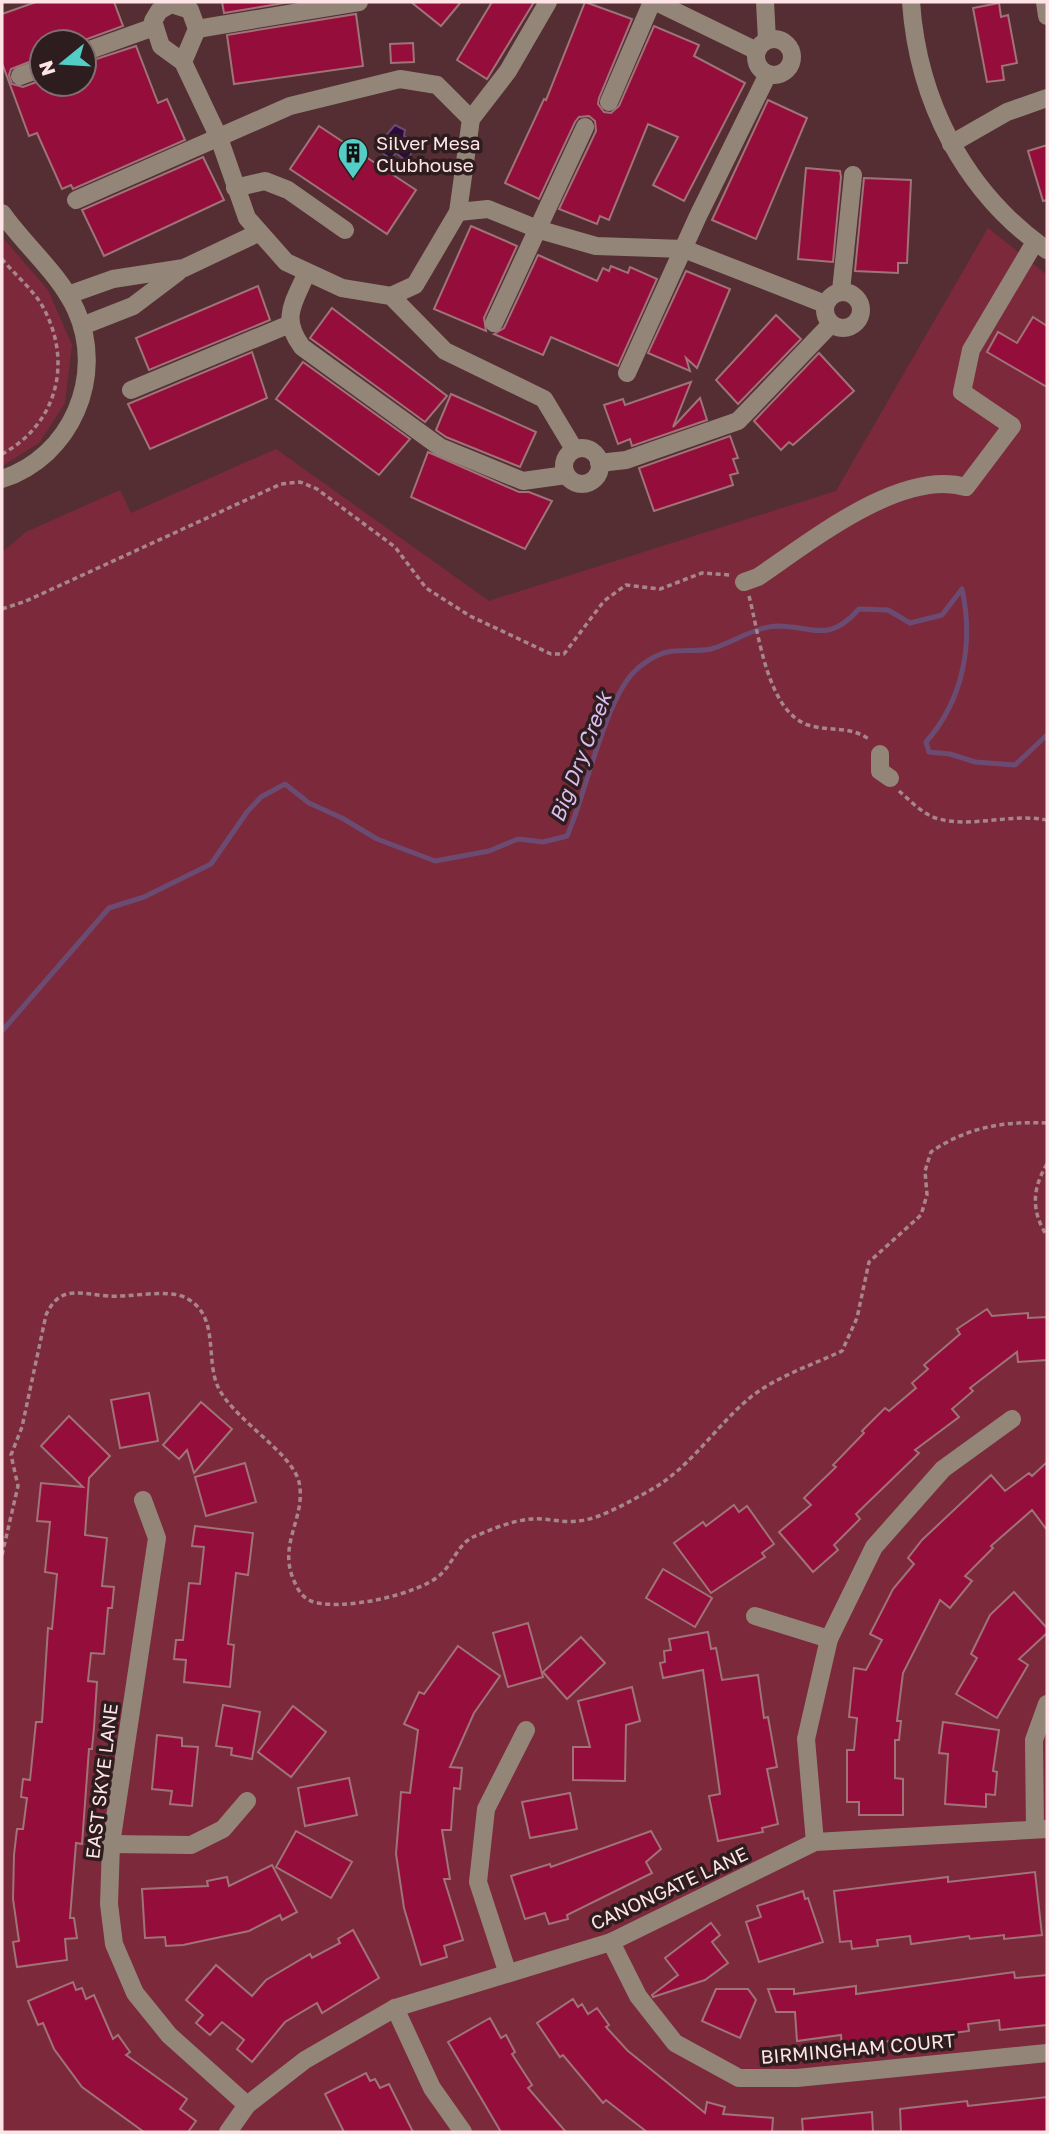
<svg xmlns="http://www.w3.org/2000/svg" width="1049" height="2134" font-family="'Golos Text',sans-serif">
<rect width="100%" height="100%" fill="#552e34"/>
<!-- green -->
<g fill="#7d293c">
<polygon points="988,228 1047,275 1047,2132 2,2132 2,552 26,532 120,490 131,513 276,449 489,601 836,491"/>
<polygon points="2,237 48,290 72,345 65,403 39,443 2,466"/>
</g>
<!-- water -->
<polygon fill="#2c093f" stroke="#6b4b71" stroke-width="2" points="395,125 405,130 404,136 409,139 407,143 415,148 406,161 396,153 391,159 375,148"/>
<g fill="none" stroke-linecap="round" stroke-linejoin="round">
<!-- stream -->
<path stroke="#6b4b71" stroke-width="5" d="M2,1031l107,-123 35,-11 67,-33 36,-52 14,-15 24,-13 24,19 33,15 35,21 58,22 54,-10 29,-12 25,3 24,-6c19,-42 38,-138 69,-166 7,-7 23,-17 32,-18 14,-3 29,0 43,-3 21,-6 43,-22 66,-23 37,0 51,18 82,-17l29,1 22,13 32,-8 20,-26c12,55 1,111 -36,153l3,10 21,2 25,8 40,3 32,-30"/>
</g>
<!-- building -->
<g fill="#950e3b" stroke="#9f7378" stroke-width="2">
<polygon points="36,2 114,2 123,26 79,42 42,42 42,57 11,69 9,75 12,84 23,87 42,80 42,84 84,84 84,63 136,46 158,103 167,99 185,140 73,189 71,185 62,189 37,133 29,136 2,63 2,14"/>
<polygon points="222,2 291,2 224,13"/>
<polygon points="411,2 461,2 441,26"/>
<polygon points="492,2 534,2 487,79 457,60"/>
<polygon points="585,2 632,19 599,98 598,104 604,112 611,113 619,106 654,26 699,45 694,56 745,83 684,201 653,185 678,137 648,124 609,220 600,216 597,224 559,209 596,131 595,121 589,116 579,117 575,122 539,199 505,183 544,99 546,100"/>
<polygon points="999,3 1001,17 1008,15 1017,63 1002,66 1004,80 987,82 973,8"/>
<polygon points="356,14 363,66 234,84 227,35"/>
<polygon points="413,43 414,62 391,63 390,44"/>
<polygon points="768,100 807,118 756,239 712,220"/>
<polygon points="319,126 416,190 387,234 290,169"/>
<polygon points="1047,145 1047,200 1043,201 1028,151"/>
<polygon points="203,157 224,200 104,256 82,210"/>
<polygon points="806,168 840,171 841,177 833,262 798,259"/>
<polygon points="864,178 911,180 907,263 898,263 898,273 855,271"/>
<polygon points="471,226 517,246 484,318 486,331 434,309"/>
<polygon points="538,255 597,281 603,268 609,271 611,266 628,273 630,267 657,279 618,366 551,337 543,355 494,334 504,328"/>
<polygon points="686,271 730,289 697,368 686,358 690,371 648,353"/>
<polygon points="258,286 270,320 149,370 136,338"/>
<polygon points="332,308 447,396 425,422 310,338"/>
<polygon points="776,315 801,339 738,404 716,380"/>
<polygon points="1033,317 1047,326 1047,387 987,352 998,332 1017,343"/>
<polygon points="252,352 267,398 150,449 128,404"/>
<polygon points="819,353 854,391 793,445 789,442 781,450 754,421"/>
<polygon points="303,362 410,439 379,475 276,399"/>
<polygon points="691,382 673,427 700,398 707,420 632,446 630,439 618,444 604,405 623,399 625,405"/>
<polygon points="451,394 536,432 520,467 446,437 436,430"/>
<polygon points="730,436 738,458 733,459 738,473 730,475 733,485 654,511 639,468"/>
<polygon points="428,452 519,492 529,492 552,501 525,549 411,497"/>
<polygon points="987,1309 992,1316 1028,1313 1028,1318 1047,1317 1047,1360 1018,1362 1017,1352 970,1388 973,1391 952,1409 959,1417 915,1450 919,1453 856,1514 860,1519 834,1545 838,1550 813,1572 779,1532 811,1505 804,1498 836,1467 833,1465 864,1433 862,1431 885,1408 889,1411 916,1388 912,1383 928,1369 924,1365 960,1334 957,1329"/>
<polygon points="149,1393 158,1441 120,1448 111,1400"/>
<polygon points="201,1402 232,1429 194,1473 187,1450 179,1459 163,1445"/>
<polygon points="69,1416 110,1456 89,1478 85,1535 107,1538 102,1586 114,1587 112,1608 108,1608 104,1654 91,1653 88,1681 97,1682 94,1728 92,1749 89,1749 82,1844 76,1843 70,1918 74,1918 77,1938 65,1939 67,1960 17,1967 13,1942 19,1941 13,1899 14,1855 17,1829 23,1829 27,1798 21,1797 23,1779 30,1780 36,1722 42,1722 48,1628 52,1629 57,1574 45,1572 50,1522 37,1521 41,1483 83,1487 41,1446"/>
<polygon points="1047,1462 1047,1530 1032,1510 991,1546 993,1548 965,1576 972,1581 950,1608 940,1600 903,1673 897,1721 901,1721 899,1740 895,1740 895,1778 903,1779 903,1815 859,1815 859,1802 847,1802 847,1750 854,1750 857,1718 849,1717 854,1668 866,1670 882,1640 870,1634 893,1589 914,1564 908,1558 922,1540 991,1475 1005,1491 1029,1473 1032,1476"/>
<polygon points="245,1463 256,1502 206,1516 195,1477"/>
<polygon points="734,1505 739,1512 747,1506 774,1544 762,1553 765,1557 711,1593 674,1543 703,1522 706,1526"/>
<polygon points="195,1526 253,1533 248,1575 236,1573 228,1644 234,1645 230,1687 184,1682 186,1660 174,1659 176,1640 183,1640 189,1583 200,1584 204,1547 192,1546"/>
<polygon points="663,1569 712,1598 695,1627 646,1598"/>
<polygon points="1014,1592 1047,1628 1047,1633 1019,1659 1028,1665 997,1718 956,1694 977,1658 971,1654 990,1615"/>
<polygon points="528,1623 543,1677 508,1687 493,1633"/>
<polygon points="708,1632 711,1649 716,1648 722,1680 758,1675 764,1718 768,1717 777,1767 767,1769 778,1824 762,1828 763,1832 718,1841 709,1796 720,1794 703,1670 663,1678 660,1663 665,1662 664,1651 671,1650 669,1639"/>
<polygon points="581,1637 605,1663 567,1699 543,1672"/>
<polygon points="458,1646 500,1676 474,1713 450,1767 462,1768 460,1789 454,1788 451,1830 442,1830 450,1879 444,1879 463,1940 444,1946 447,1957 421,1965 404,1908 396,1854 401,1792 410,1793 418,1730 404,1724 419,1692 424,1694"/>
<polygon points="632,1687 640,1721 626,1725 625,1781 573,1780 573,1747 590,1747 578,1701"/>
<polygon points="223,1705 260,1712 252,1759 231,1755 232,1748 216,1746"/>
<polygon points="293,1706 326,1732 291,1777 258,1752"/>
<polygon points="943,1722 999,1730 993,1771 997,1772 995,1795 986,1794 986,1807 945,1804 948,1754 939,1753"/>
<polygon points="157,1735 182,1738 182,1746 198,1747 192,1806 170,1804 172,1791 152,1789"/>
<polygon points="349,1778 357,1815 305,1826 298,1788"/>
<polygon points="570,1793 577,1829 530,1838 522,1802"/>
<polygon points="296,1831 352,1862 331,1898 276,1867"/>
<polygon points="651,1831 661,1849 646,1862 652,1873 567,1915 568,1919 549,1924 545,1913 525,1919 511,1876 550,1864 551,1867"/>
<polygon points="272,1865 297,1912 282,1920 280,1915 249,1931 183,1945 166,1946 165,1937 145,1938 142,1889 208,1886 207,1881 227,1877 229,1886"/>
<polygon points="1035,1872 1042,1935 1004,1939 1004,1935 970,1939 969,1936 911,1944 910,1936 877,1940 878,1946 852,1949 851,1941 840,1942 834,1891 948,1877 948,1882"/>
<polygon points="803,1891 805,1899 808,1898 823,1942 759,1962 746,1922 761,1917 757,1906"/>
<polygon points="711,1923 720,1935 712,1942 728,1963 705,1980 653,1997 652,1995 678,1975 665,1958"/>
<polygon points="353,1930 379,1978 322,2013 317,2003 285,2022 252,2062 237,2049 244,2040 222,2022 210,2035 196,2023 203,2015 186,2000 216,1965 252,1996 266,1980 310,1954 312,1958 340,1943 338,1939"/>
<polygon points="1014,1972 1015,1978 1047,1975 1047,2025 1000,2030 999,2020 968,2024 969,2031 842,2047 841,2035 797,2041 795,2012 776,2012 768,1989 794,1989 794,1994 856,1986 856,1994"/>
<polygon points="73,1982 76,1990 82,1988 86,1999 94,1995 113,2039 118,2035 130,2052 126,2055 187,2099 180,2109 196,2121 188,2132 144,2132 82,2087 54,2049 43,2023 38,2025 28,2001"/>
<polygon points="716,1989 748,1989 756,2000 740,2038 702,2021"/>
<polygon points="573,1999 578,2007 582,2004 588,2014 597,2008 609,2025 606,2027 628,2051 705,2113 707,2102 725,2107 723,2114 773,2118 772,2132 647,2132 606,2100 603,2103 563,2055 560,2057 537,2023"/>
<polygon points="490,2018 501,2038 506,2035 515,2052 512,2054 532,2085 528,2088 566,2132 501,2132 448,2042"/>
<polygon points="366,2073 370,2081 375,2079 380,2088 389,2084 413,2132 344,2132 325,2094"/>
<polygon points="1047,2097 1047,2132 901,2132 900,2109 967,2101 968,2106"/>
<polygon points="872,2112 873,2132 803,2132 802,2119"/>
</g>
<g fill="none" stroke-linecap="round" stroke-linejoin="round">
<!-- path -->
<g stroke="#a7868b" stroke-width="3.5" stroke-dasharray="5 3.5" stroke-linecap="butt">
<path d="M2,259c13,16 33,32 42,50 29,55 12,116 -42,145"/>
<path d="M749,596c10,38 18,115 59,129 22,7 42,0 62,15"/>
<polyline points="2,609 26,601 281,484 300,482 317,489 395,547 426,588 470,616 551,654 564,654 604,601 626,585 660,589 702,573 730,575"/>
<path d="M899,791c12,10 24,24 40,28 34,9 72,-6 108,1"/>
<path d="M1047,1164c-15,25 -16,47 0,72"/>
<path d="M2,1555l16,-69 -7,-31 11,-28 24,-112c14,-31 34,-21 62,-19 20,2 61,-8 78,2 35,18 18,62 33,91 17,32 73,64 80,93 8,37 -24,63 -3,103 3,7 8,13 15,16 28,11 107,-6 129,-26 12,-10 18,-31 33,-38 17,-7 40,-17 59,-18 15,-1 30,4 45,2 22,-1 53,-20 72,-30 43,-24 66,-65 103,-95 26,-20 60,-31 90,-45l15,-33 12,-56 52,-47 6,-20 -2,-24 6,-19c36,-25 73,-31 116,-29"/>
</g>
<!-- minor -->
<g stroke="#938678" stroke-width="18">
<polyline points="656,2 757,51"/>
<polyline points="765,2 767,40"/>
<path d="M911,2c7,99 53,190 136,248"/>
<polyline points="1045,2 1047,16"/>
<polyline points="197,29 359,2"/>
<circle cx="774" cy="57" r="18"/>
<polyline points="84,52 154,27"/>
<polyline points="183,62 197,29 190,10 171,4 159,11 153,21 161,46 183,62 219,138 247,218 286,262 342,288 391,296 445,351 544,399 574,449"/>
<polyline points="20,76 42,68"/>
<polyline points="609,102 652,2"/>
<polyline points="951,144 1007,112 1047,98"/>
<polyline points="235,188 265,181 288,190 345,230"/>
<polyline points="76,200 290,106 400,79 437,85 471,119"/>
<polyline points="458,212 488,209 540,230 596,246 684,249 825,304"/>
<path d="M2,213c23,33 57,60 74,97 30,66 -5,147 -74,169"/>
<path d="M307,272c-13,31 -27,45 -5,75l138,100 83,34 43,-6"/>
<polyline points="841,291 853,175"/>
<circle cx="843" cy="310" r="18"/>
<polyline points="68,295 113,279 184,268 258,233"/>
<polyline points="391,296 415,285 458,212 471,119 508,71 548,2"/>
<polyline points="494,323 585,127"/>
<polyline points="82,326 133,306 178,272"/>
<polyline points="627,373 698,216 768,74"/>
<polyline points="131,390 290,324"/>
<circle cx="582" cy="466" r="18"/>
<polyline points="599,463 626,460 738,421 831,324"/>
<path d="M744,582l14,-5c52,-35 143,-109 208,-90l46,-61 -50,-34 9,-42 64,-108"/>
<polyline points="880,754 880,771 890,778"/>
<polyline points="143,1500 157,1538 111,1844 109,1904 114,1944 135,1993 169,2035 247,2105"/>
<polyline points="755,1616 829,1639"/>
<polyline points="1035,1829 1034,1740 1047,1704"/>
<polyline points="815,1842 806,1739 829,1639 874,1547 943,1469 1012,1419"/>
<polyline points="111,1844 191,1845 223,1829 247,1801"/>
<polyline points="611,1942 638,1996 675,2043 739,2078 797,2078 1047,2053"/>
<polyline points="507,1971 478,1882 486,1809 526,1730"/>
<polyline points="395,2008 432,2088 463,2132"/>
<polyline points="228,2132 247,2105 305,2060 395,2008 611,1942 815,1842 1047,1829"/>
</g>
</g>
<!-- icons -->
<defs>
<g id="building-pin" transform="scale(1.575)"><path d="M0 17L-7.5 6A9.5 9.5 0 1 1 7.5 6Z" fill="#54cdc7" stroke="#2e1d1f"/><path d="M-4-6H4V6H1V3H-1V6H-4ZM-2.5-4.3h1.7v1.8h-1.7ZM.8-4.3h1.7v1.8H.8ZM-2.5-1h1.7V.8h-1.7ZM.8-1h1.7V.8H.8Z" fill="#111"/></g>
</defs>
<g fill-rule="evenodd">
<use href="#building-pin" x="353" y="153"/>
</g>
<g text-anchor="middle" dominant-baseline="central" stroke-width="7" stroke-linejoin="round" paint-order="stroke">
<!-- poi labels -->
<g font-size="19" fill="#fee4e7" stroke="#2e1d1f" text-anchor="start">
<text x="376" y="142">Silver Mesa<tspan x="376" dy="22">Clubhouse</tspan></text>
</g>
<!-- street labels -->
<g font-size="19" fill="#fee4e7" stroke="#2e1d1f">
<text transform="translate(101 1781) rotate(-83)">EAST SKYE LANE</text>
<text transform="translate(669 1888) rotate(-25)">CANONGATE LANE</text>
<text transform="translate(858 2048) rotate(-5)">BIRMINGHAM COURT</text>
</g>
<!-- water labels -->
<g font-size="21" font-style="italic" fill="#dcbef2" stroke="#2e1d1f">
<text transform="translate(580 757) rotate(-69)">Big Dry Creek</text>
</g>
</g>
<!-- border -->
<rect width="1049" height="2134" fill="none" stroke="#fee4e7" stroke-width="7"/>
<!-- north arrow -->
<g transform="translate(63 63) rotate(252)"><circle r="33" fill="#2e1d1f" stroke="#816d6f" stroke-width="2"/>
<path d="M0-5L12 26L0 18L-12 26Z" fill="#54cdc7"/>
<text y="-10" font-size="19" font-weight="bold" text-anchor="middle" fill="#fee4e7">N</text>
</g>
</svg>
